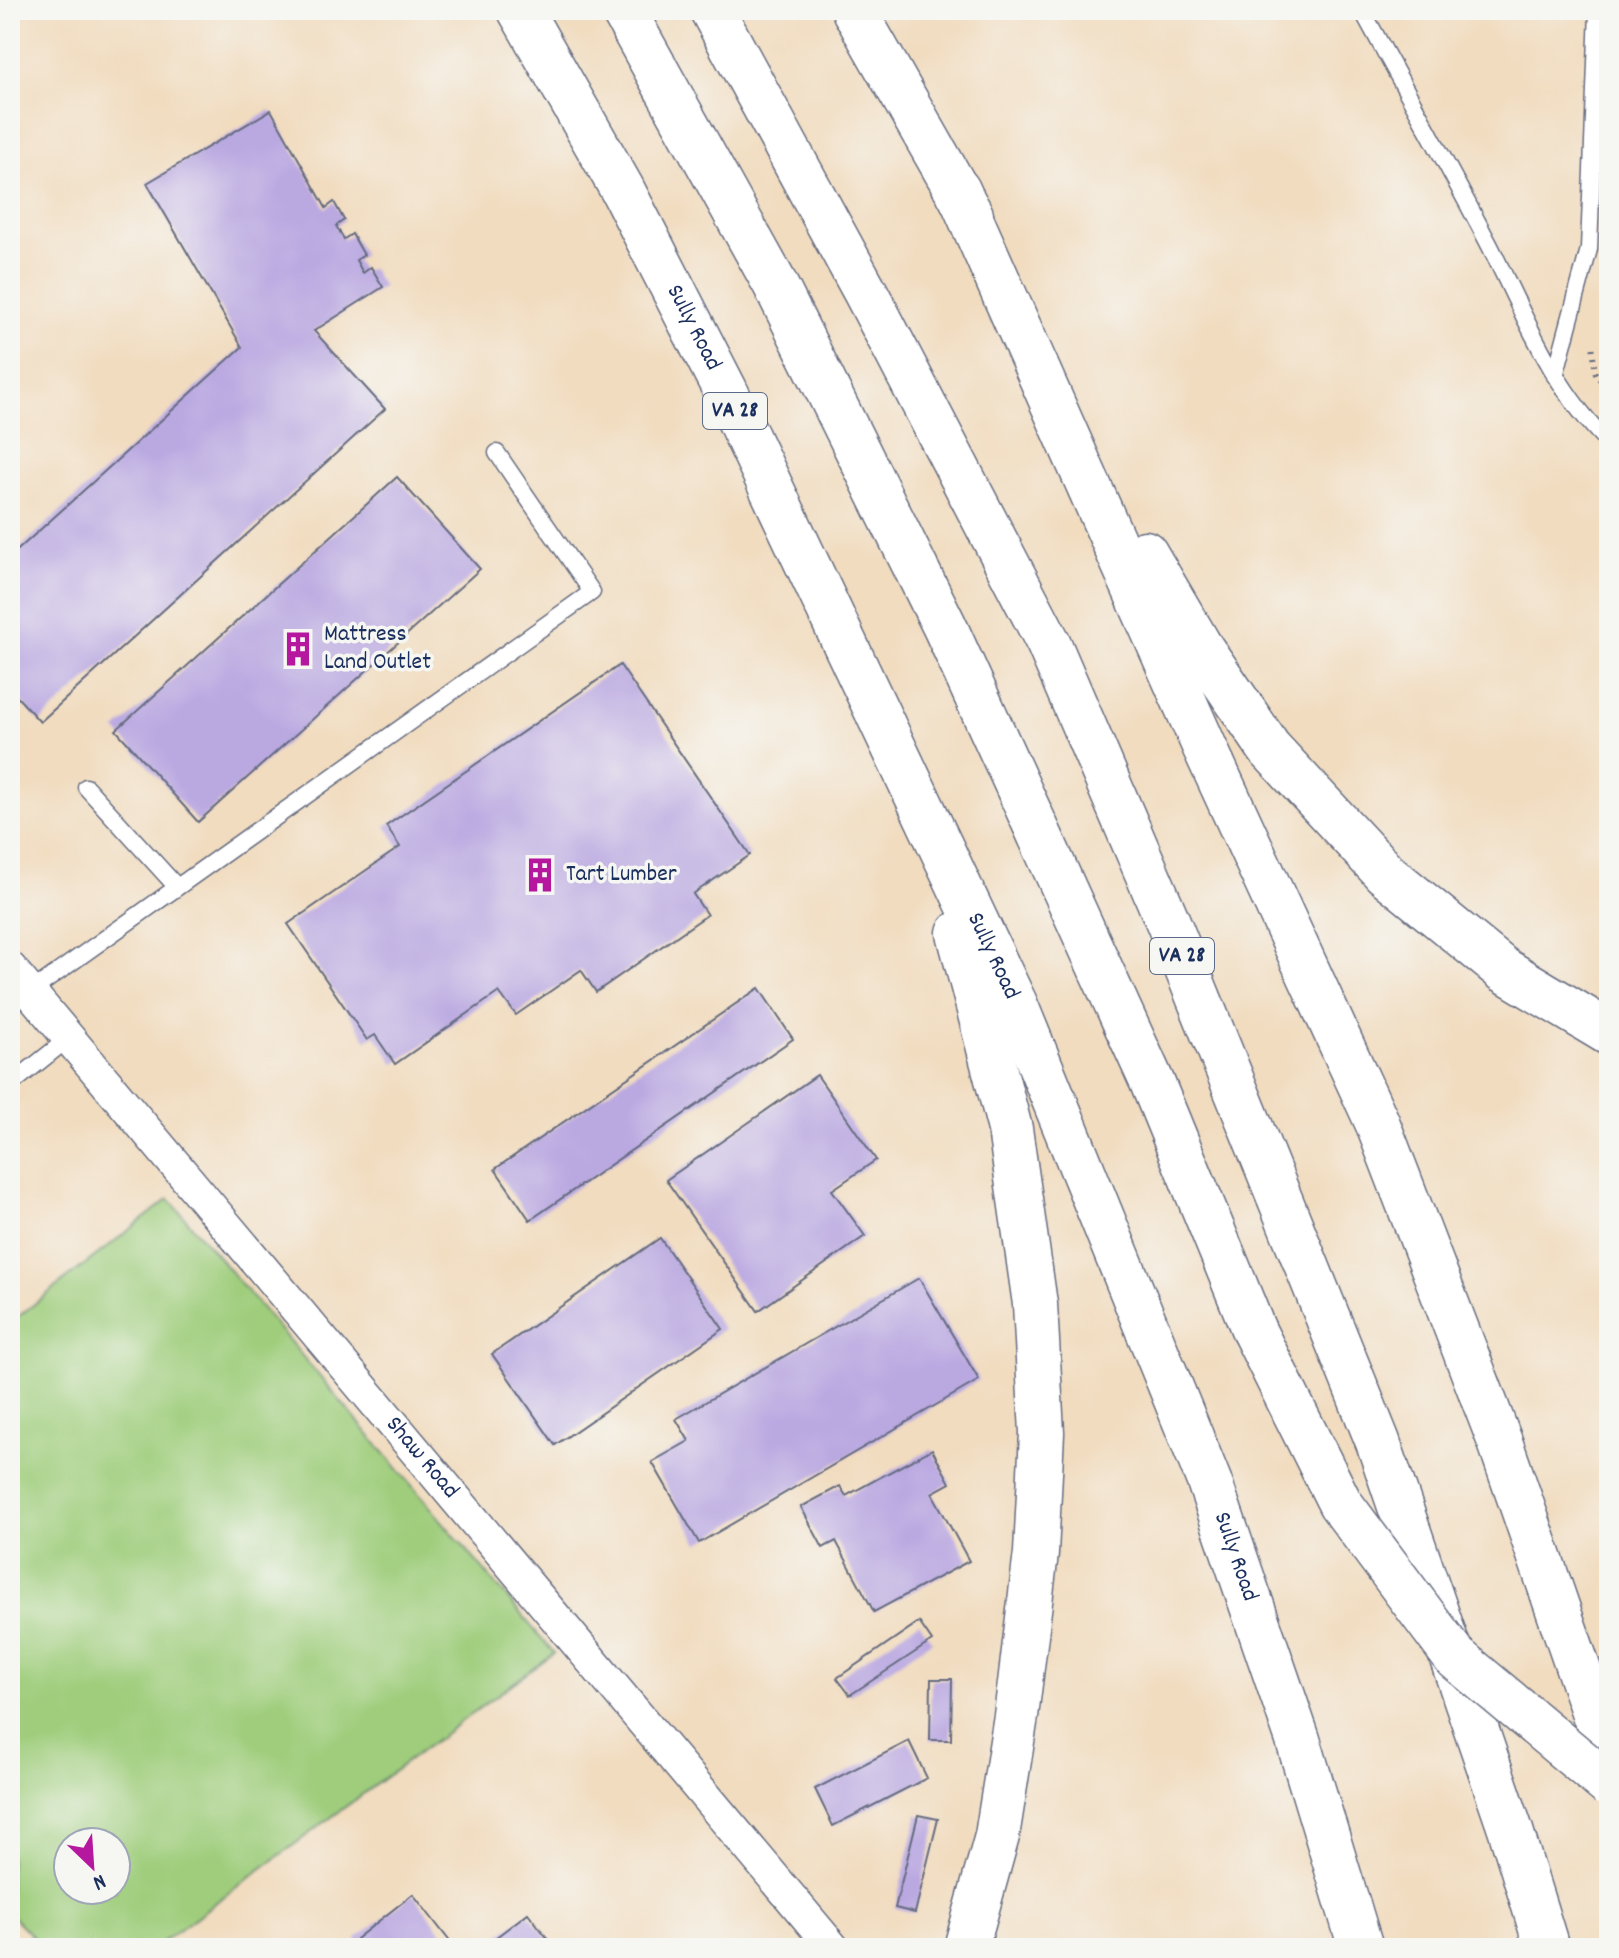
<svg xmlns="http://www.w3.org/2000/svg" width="1619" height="1958" font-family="Dekko,sans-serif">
<rect width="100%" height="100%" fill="#f6f6f2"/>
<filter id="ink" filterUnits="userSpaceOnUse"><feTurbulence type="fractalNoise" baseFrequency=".0125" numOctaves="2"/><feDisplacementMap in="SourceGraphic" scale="16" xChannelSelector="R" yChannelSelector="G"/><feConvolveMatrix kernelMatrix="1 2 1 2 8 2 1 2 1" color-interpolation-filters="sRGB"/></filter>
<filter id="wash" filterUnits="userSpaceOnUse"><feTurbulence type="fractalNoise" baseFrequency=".006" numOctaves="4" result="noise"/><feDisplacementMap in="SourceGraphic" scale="32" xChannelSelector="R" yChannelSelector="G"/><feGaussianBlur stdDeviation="1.8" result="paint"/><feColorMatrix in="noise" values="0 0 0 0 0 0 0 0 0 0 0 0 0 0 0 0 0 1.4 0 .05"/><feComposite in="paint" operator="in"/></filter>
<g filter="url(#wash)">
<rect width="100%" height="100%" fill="#f1dcbf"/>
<!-- green -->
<path fill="#9fcd7b" stroke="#5d7e6c" stroke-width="2" fill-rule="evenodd" d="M169,1199l385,454 -400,295h-110l-34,-34v-591zM68,1842h48v48h-48z"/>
<g id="blocks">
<!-- building -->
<g fill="#baa8e1">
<polygon points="271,110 326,208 334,202 344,220 336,226 344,239 352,234 364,255 356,260 363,273 371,267 383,287 314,331 385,409 40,722 10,689 10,557 242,347 147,183"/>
<polygon points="397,477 480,569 198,822 116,730"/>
<polygon points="620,665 750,855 693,894 707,915 596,992 581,970 516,1015 499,992 395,1064 375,1035 367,1040 288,924 400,847 386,826"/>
<polygon points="759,988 793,1039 530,1220 495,1169"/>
<polygon points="817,1075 876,1160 832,1190 865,1236 758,1311 666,1180"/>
<polygon points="660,1238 723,1329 555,1445 492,1354"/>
<polygon points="919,1278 979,1380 699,1543 652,1462 689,1441 676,1419"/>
<polygon points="932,1449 950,1483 932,1493 969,1561 874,1612 836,1541 823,1548 801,1507 840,1486 846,1496"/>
<polygon points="919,1622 932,1641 850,1695 837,1678"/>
<polygon points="931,1679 952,1679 951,1740 930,1740"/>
<polygon points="909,1741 927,1778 833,1826 815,1789"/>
<polygon points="918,1815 938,1819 915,1913 895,1908"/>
<polygon points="413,1894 455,1948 363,1948 356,1939"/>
<polygon points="528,1913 555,1948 482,1948"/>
</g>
</g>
</g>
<g filter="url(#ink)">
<use href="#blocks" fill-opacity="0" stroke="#666c80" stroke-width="2"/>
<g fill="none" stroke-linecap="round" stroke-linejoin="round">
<!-- service casing -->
<g stroke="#666c80" stroke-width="19">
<g id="service">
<path d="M1362,10c43,79 87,157 128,236 34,68 63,144 119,197"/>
<polyline points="1555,376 1589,249 1598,10"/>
<polyline points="86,787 176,886"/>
<polyline points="30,992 592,592 497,453"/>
<polyline points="10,1085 69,1038"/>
</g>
</g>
<!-- minor casing -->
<g stroke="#666c80" stroke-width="35">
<g id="minor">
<path id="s1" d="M10,968l823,980"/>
</g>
</g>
<!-- motorway casing -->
<g stroke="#666c80" stroke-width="47">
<g id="motorway">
<path id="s2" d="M520,10l102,179 103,201 291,616 193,475 89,259 63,208"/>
<polyline points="623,10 775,284 945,627 1152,1082 1254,1331"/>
<polyline points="712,10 866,293 1048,642 1168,922 1378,1442 1511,1831 1547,1948"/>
<polyline points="854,10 971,215"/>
<polyline points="958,190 1205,748 1377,1122 1500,1442 1609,1757"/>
<polyline points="1145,553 1199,645 1269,748 1385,873 1504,970 1609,1033"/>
<polyline points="959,933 1010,1129 1035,1304 1042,1433 1036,1553 1016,1716 997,1836 966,1948"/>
</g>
</g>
<!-- path -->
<polyline stroke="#666c80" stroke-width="5" stroke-dasharray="2 6" stroke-linecap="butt" points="1593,348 1595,372 1609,395"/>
<!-- service -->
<use href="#service" stroke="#fff" stroke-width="16"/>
<!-- minor -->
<use href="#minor" stroke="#fff" stroke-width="32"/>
<!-- motorway -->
<use href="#motorway" stroke="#fff" stroke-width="44"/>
<!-- motorway-bridge casing -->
<g stroke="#666c80" stroke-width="47" stroke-linecap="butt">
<polyline id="motorway-bridge" points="1254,1331 1340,1503 1454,1656 1609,1785"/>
</g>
<!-- motorway-bridge -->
<use href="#motorway-bridge" stroke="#fff" stroke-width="44"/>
</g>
</g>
<!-- icons -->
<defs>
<g id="building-bare" transform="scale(2.76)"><path d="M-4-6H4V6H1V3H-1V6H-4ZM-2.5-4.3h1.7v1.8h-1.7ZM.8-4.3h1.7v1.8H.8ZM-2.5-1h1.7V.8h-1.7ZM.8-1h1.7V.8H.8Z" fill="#b5179e" stroke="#f6f6f2" stroke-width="2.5" paint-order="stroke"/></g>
</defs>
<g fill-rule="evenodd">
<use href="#building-bare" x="298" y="649"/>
<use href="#building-bare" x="540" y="875"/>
</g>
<g text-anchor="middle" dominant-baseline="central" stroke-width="7" stroke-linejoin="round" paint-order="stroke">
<!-- shield labels -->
<g fill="#f6f6f2" stroke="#5d6b8a" stroke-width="2">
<rect x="703" y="393" width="64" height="36" rx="6"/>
<rect x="1150" y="938" width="64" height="36" rx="6"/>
</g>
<g font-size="22" font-weight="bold" fill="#1b2f5e">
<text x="735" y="411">VA 28</text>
<text x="1182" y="956">VA 28</text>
</g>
<!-- street labels -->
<g font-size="24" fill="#1b2f5e" stroke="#f6f6f2">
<text stroke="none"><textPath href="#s2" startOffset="362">Sully Road</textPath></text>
<text stroke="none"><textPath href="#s2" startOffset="1058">Sully Road</textPath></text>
<text stroke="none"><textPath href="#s1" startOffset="640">Shaw Road</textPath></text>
<text stroke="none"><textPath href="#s2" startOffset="1706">Sully Road</textPath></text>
</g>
<!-- poi labels -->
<g font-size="24" fill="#1b2f5e" stroke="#f6f6f2" text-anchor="start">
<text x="324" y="635">Mattress<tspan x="324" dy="28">Land Outlet</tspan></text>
<text x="566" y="875">Tart Lumber</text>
</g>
</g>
<!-- margin -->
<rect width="1619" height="1958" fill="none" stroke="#f6f6f2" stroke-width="40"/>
<!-- north arrow -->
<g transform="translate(92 1866) rotate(155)"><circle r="38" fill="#f6f6f2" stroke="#9ea6b7" stroke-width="2"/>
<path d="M0-6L14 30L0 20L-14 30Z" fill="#b5179e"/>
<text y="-12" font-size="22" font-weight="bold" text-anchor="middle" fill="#1b2f5e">N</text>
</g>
</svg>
